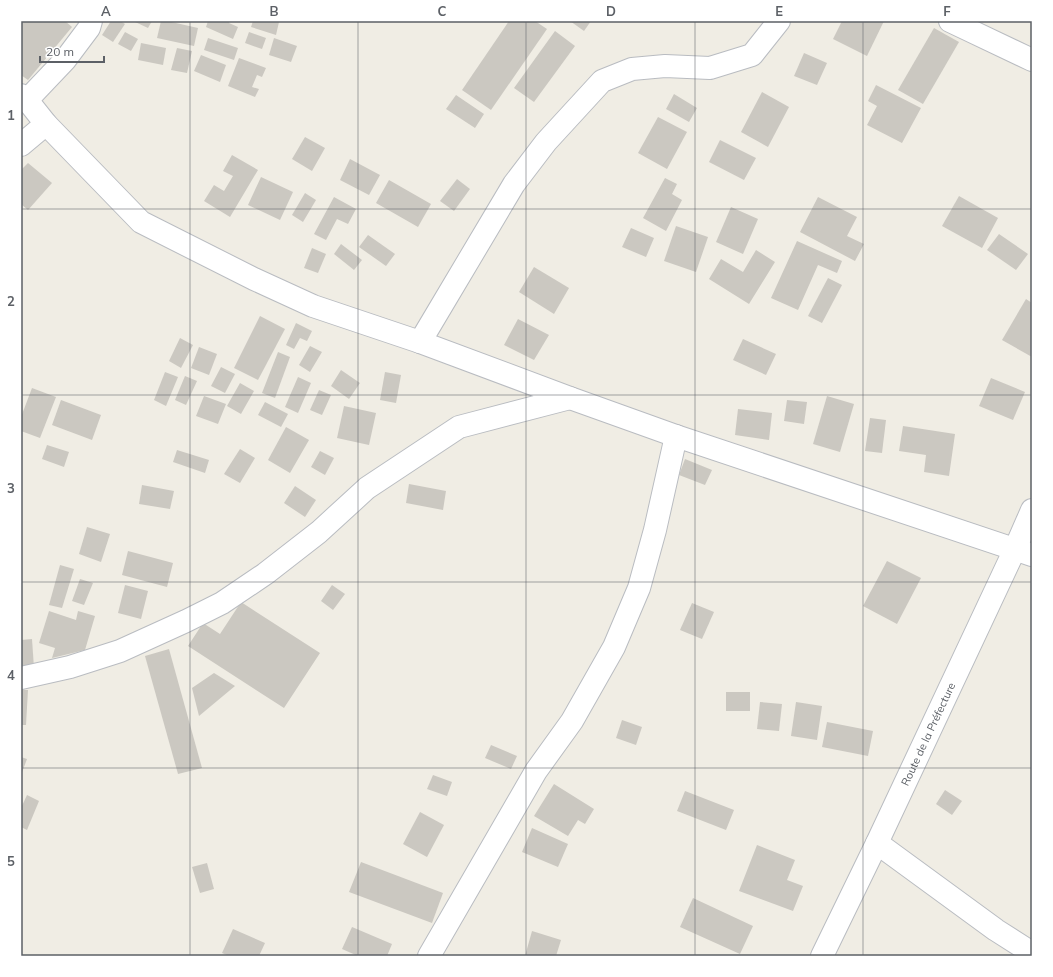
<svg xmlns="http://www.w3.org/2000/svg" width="1053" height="977" font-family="Mulish,sans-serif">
<rect width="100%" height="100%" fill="#f0ede4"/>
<!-- building -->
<g fill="#cbc8c1">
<polygon points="21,21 65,21 72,27 28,80 21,75"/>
<polygon points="111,21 120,21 125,24 113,42 102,35"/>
<polygon points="133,21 152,21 148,28"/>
<polygon points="161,21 167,21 198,28 194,46 157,38"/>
<polygon points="208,21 229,21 229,23 238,27 233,39 206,27"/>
<polygon points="253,21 275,21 279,22 276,35 251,27"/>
<polygon points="509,21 535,21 547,29 491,110 462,90"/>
<polygon points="570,21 591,21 584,31"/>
<polygon points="842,21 884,21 867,56 833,39"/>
<polygon points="934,28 959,42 923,104 898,90"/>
<polygon points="555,31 575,46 534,102 514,88"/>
<polygon points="125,32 138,39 131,51 118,44"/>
<polygon points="249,32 266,38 262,49 245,43"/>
<polygon points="208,38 238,48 234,60 204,50"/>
<polygon points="274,38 297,46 291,62 269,55"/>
<polygon points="141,43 166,48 163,65 138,60"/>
<polygon points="177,48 192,51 187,73 171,70"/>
<polygon points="804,53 827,63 817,85 794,76"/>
<polygon points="201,55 226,65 220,82 194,71"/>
<polygon points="239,58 266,68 262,77 257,75 252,87 259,89 255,97 228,86"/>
<polygon points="876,85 921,108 902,143 867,125 877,106 868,101"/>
<polygon points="762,92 789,107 768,147 741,132"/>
<polygon points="674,94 697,108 689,122 666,109"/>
<polygon points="456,95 484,114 475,128 446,109"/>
<polygon points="658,117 687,132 667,169 638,153"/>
<polygon points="305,137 325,148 312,171 292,159"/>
<polygon points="720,140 756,158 744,180 709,162"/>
<polygon points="232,155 258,170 230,217 204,201 214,185 224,191 233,176 223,171"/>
<polygon points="350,159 380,175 369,195 340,180"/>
<polygon points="28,163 52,183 28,210 21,204 21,170"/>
<polygon points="261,177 293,192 280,220 248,205"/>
<polygon points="665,178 677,184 672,194 682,200 666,231 643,218"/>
<polygon points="457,179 470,189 454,211 440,201"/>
<polygon points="389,180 431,204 418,227 376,203"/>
<polygon points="305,193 316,200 303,222 292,215"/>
<polygon points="959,196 998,218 982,248 942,226"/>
<polygon points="334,197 356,209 348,224 337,219 326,240 314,234"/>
<polygon points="818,197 857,217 847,236 864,244 855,261 800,232"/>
<polygon points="731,207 758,219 743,254 716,242"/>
<polygon points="676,226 708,237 696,272 664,261"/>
<polygon points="631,228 654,238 646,257 622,247"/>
<polygon points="999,234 1028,254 1016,270 987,250"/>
<polygon points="368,235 395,254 386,266 359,247"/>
<polygon points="797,241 842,261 837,273 818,265 798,310 771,298"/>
<polygon points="341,244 362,260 354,270 334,254"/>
<polygon points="312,248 326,254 318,273 304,268"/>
<polygon points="756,250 775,262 749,304 709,279 721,259 743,272"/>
<polygon points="534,267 569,288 554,314 519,292"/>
<polygon points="828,278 842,285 822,323 808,316"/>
<polygon points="1026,299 1032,303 1032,357 1002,340"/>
<polygon points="260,316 285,329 258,380 234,368"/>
<polygon points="518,319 549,335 534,360 504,345"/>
<polygon points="296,323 312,331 307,341 300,338 294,349 286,345"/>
<polygon points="180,338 193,345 181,368 169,361"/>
<polygon points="743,339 776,354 766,375 733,360"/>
<polygon points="310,346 322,352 310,372 299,365"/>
<polygon points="199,347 217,354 209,375 191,368"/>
<polygon points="278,352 290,357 275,398 262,393"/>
<polygon points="221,367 235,374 225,393 211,386"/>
<polygon points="341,370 360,383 349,399 331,386"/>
<polygon points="165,372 178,377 166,406 154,400"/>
<polygon points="385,372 401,375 396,403 380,400"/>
<polygon points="185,376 197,381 186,405 175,400"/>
<polygon points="298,377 311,383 298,413 285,407"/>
<polygon points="991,378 1025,392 1013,420 979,406"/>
<polygon points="240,383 254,391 241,414 227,406"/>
<polygon points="32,388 56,397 40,438 21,431 21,417"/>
<polygon points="319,390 331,395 322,415 310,410"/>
<polygon points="204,396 226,404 218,424 196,416"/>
<polygon points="827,396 854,404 840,452 813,444"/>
<polygon points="61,400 101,415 92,440 52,425"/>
<polygon points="787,400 807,402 804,424 784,421"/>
<polygon points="265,402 288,414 281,427 258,415"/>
<polygon points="344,406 376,413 369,445 337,438"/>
<polygon points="738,409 772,413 769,440 735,435"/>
<polygon points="870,418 886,420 882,453 865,451"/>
<polygon points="903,426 955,434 949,476 924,472 926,455 899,451"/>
<polygon points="286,427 309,440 290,473 268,460"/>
<polygon points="47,445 69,452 64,467 42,459"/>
<polygon points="240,449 255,458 240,483 224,474"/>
<polygon points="177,450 209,460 205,473 173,462"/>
<polygon points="320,451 334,458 325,475 311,467"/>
<polygon points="685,459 712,470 705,485 679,475"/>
<polygon points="409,484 446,491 443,510 406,503"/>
<polygon points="142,485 174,491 170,509 139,504"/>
<polygon points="295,486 316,500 305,517 284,503"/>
<polygon points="87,527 110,534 101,562 79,554"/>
<polygon points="128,551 173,563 167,587 122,575"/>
<polygon points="887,561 921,578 897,624 863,606"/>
<polygon points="60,565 74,569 62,608 49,605"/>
<polygon points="80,579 93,583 84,605 72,601"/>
<polygon points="125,585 148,591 141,619 118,613"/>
<polygon points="332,585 345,594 333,610 321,601"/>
<polygon points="241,602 320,653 284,708 188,646 203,623 220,634"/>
<polygon points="692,603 714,612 702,639 680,630"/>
<polygon points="49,611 76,620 78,611 95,616 85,650 52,658 55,648 39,643"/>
<polygon points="32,639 34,668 21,669 21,640"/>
<polygon points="169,649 202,768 178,774 145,656"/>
<polygon points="214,673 235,686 199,716 192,688"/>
<polygon points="21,690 28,690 26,725 21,725"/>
<rect x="726" y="692" width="24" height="19"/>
<polygon points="760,702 782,704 779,731 757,729"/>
<polygon points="796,702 822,706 817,740 791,736"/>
<polygon points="622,720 642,727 636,745 616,738"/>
<polygon points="827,722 873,731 868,756 822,747"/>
<polygon points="491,745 517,756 511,769 485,758"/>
<polygon points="21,757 27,759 21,775"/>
<polygon points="433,775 452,782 447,796 427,789"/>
<polygon points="554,784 594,809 585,824 578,820 568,836 534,816"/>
<polygon points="945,790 962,801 952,815 936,804"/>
<polygon points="685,791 734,810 726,830 677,811"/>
<polygon points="27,795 39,801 27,830 21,827 21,808"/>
<polygon points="420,812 444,825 427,857 403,844"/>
<polygon points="532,828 568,844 558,867 522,852"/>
<polygon points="757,845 795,860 787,880 803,886 793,911 739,891"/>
<polygon points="361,862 443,893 432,923 349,892"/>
<polygon points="207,863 214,889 200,893 192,867"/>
<polygon points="693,898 753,926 740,954 680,927"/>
<polygon points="352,927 392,944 387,956 358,956 342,949"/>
<polygon points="233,929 265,943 259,956 229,956 222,953"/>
<polygon points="532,931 561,940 556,956 525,956"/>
</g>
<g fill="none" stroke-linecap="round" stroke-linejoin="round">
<!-- minor casing -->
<g stroke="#b9bcc1" stroke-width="24">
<g id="minor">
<polyline points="950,21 1032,60"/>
<polyline points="21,95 27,100 46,124 141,222 254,279 313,306 420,342 570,398 676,436 1032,555"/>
<polyline points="27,100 65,60 89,28 91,21"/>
<polyline points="21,145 46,124"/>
<polyline points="420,342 514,184 546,142 602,81 632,69 665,66 710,68 752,55 779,21"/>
<polyline points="21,678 70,667 120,651 186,621 222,603 265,574 319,532 367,488 459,427 570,398"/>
<polyline points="877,843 996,930 1032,953"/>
<polyline points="429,956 536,771 572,721 614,647 639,588 655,530 676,436"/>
</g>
</g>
<!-- tertiary casing -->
<g stroke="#b9bcc1" stroke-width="24">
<g id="tertiary">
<path id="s1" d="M822,956l55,-113 138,-294 17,-39"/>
</g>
</g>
<!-- minor -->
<use href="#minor" stroke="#fff" stroke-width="22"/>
<!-- tertiary -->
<use href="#tertiary" stroke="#fff" stroke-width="22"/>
</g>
<!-- grid -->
<path fill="none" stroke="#5c6066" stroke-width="1" stroke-opacity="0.55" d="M190,21v935M358,21v935M526,21v935M695,21v935M863,21v935M21,209h1011M21,395h1011M21,582h1011M21,768h1011"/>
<g text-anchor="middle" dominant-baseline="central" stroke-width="3.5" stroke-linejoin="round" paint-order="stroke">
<!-- street labels -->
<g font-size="11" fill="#5c6066" stroke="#fff">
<text stroke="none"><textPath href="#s1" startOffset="246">Route de la Préfecture</textPath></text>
</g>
</g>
<!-- border -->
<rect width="1053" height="977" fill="none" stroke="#ffffff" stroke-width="44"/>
<!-- scale -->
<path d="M40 56v6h64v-6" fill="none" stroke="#5c6066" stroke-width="2"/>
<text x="46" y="56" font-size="12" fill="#5c6066" stroke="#ffffff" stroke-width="3" paint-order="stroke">20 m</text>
<rect x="22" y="22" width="1009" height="933" fill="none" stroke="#5c6066" stroke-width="1.5"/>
<g font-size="13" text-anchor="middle" font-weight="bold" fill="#5c6066">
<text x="106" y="16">A</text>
<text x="274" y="16">B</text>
<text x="442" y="16">C</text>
<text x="611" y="16">D</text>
<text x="779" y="16">E</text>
<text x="947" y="16">F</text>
<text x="11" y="120">1</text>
<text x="11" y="306">2</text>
<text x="11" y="493">3</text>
<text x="11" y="680">4</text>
<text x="11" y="866">5</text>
</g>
</svg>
